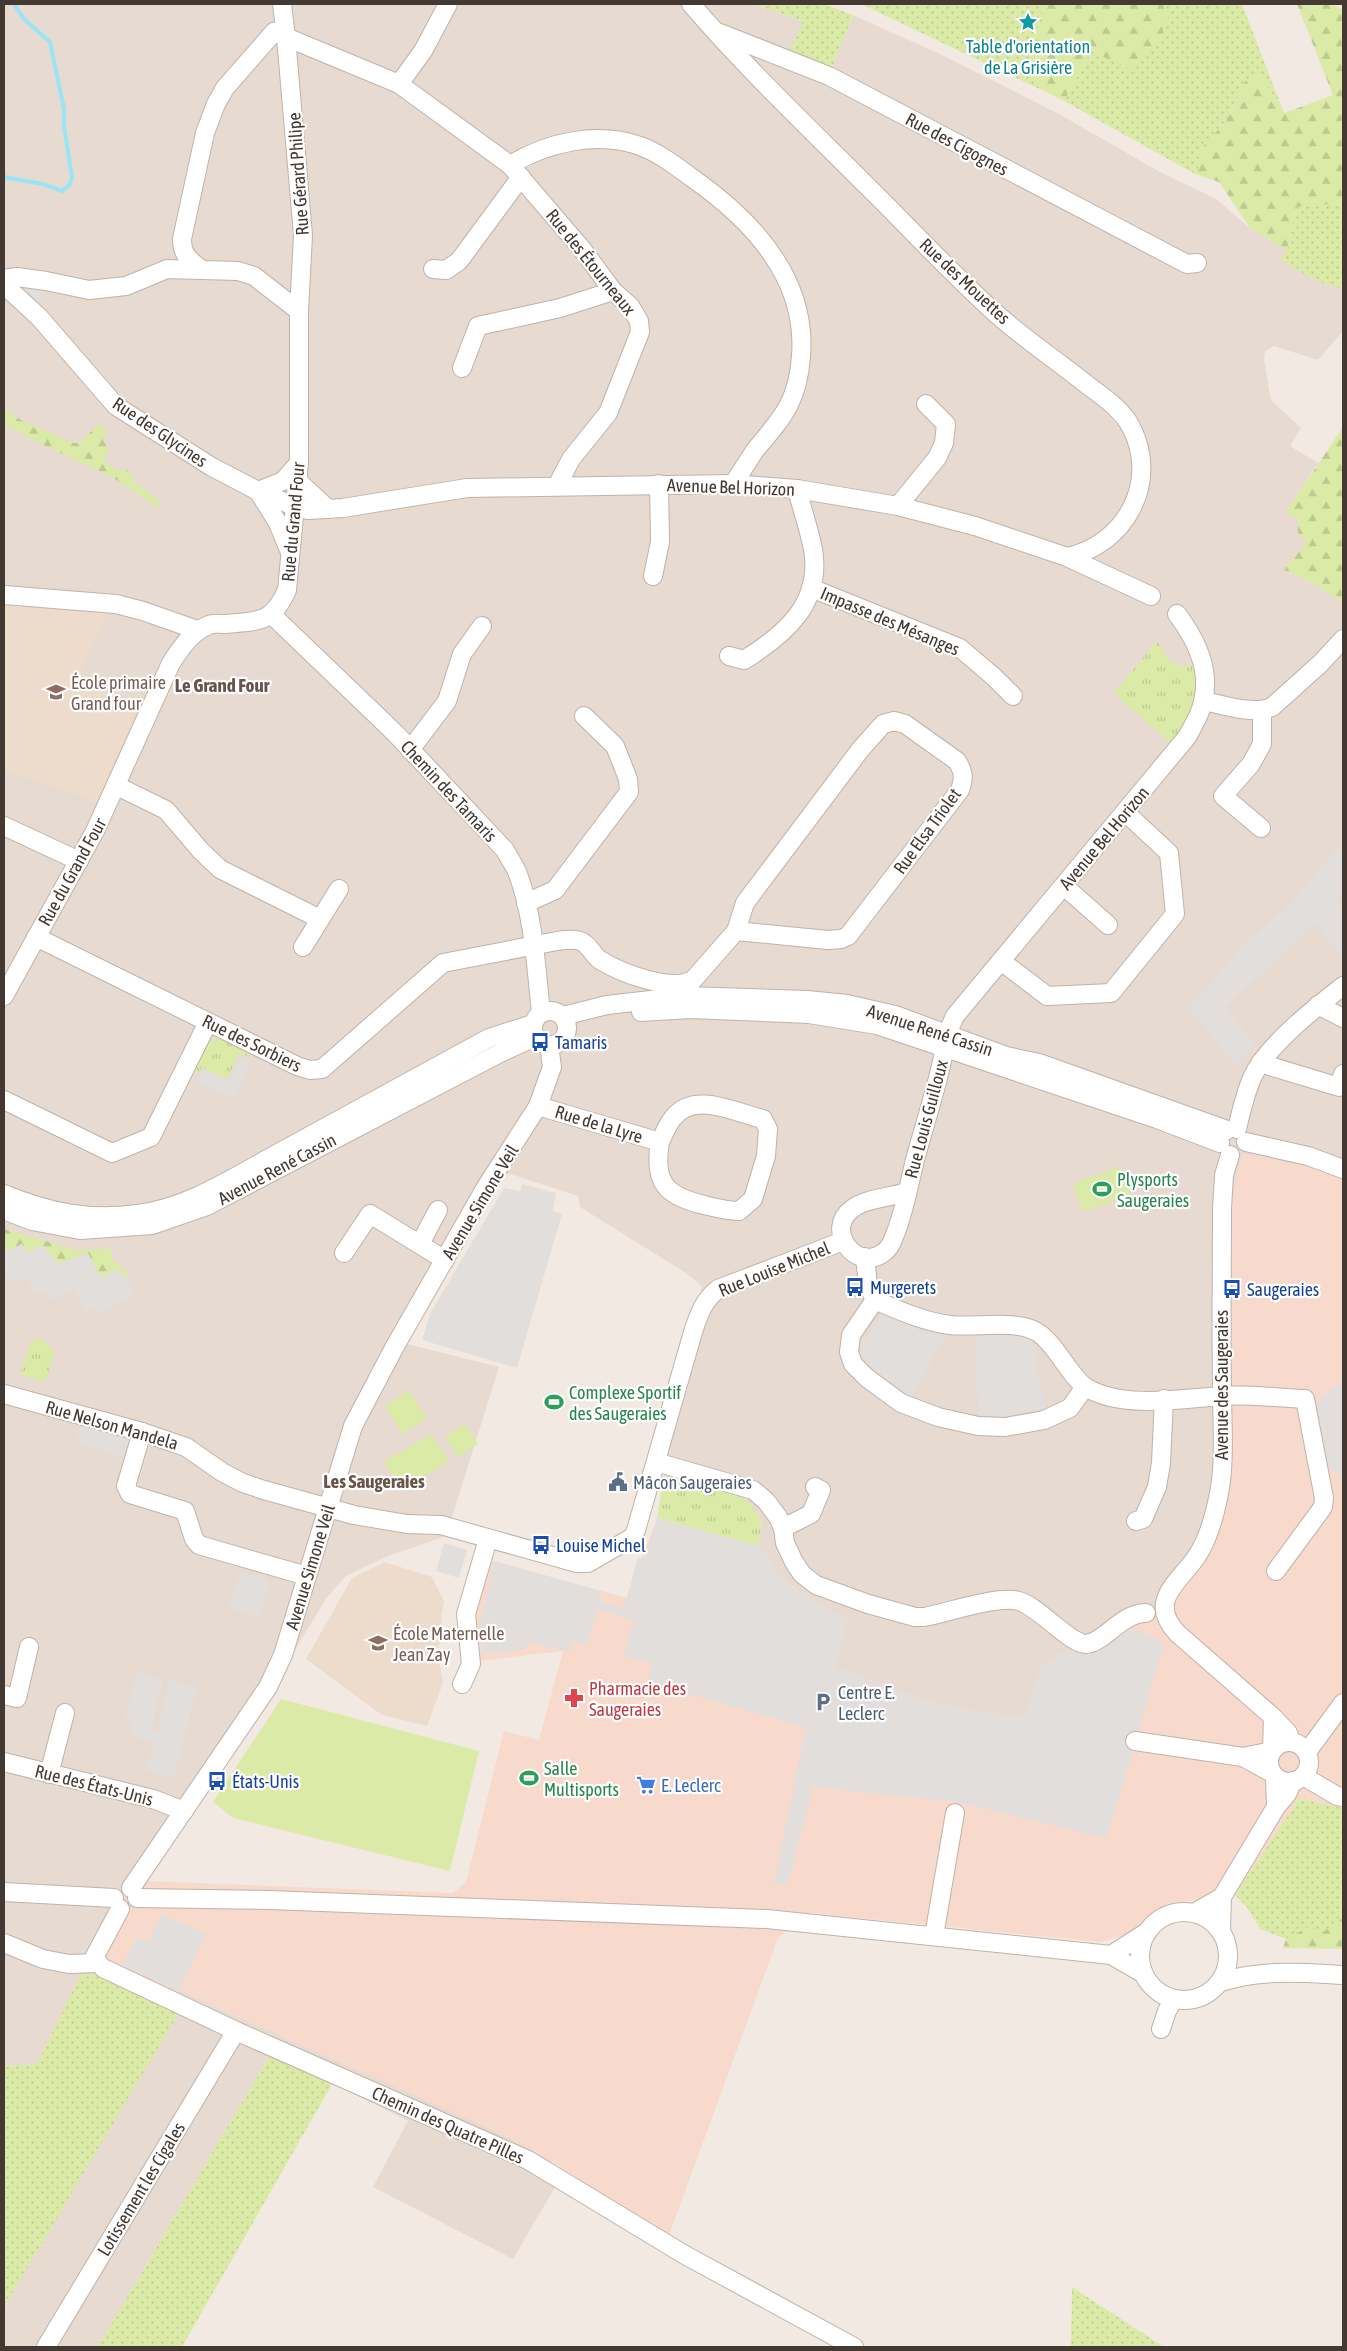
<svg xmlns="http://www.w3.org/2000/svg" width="1347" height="2351" font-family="'Asap Condensed',sans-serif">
<defs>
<pattern id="grass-dots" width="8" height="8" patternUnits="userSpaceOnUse" patternTransform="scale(1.25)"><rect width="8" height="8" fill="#dbeaa7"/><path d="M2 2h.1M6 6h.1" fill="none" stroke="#bdc990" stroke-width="1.8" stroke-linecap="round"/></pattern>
<pattern id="forest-firs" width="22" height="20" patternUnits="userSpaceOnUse" patternTransform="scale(1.25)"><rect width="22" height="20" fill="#dbeaa7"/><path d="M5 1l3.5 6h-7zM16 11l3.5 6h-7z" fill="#bdc990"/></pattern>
<pattern id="park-tufts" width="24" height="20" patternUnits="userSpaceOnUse" patternTransform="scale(1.25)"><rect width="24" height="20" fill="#dbeaa7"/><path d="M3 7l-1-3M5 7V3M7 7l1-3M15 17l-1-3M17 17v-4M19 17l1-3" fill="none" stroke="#bdc990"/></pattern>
</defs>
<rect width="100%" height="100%" fill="#f2eae2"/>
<!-- residential -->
<polygon fill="#e7dad0" points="4,4 752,4 803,21 831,70 853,15 942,55 1059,114 1160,172 1216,199 1250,228 1287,250 1281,260 1343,288 1343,331 1318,360 1274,346 1265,351 1264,360 1271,400 1301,428 1290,446 1318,463 1285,513 1298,518 1307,542 1284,570 1311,582 1343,603 1343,1171 1341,1174 1243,1154 1232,1198 1228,1495 1214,1534 1187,1582 1131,1628 1093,1655 1066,1649 1040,1669 1025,1717 953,1708 910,1695 834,1667 847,1620 799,1592 776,1571 759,1546 761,1519 744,1498 650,1469 702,1286 686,1273 580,1207 578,1196 507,1173 403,1343 499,1367 446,1536 388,1556 346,1576 327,1597 231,1756 154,1869 104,1957 498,2132 552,2161 555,2187 513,2259 373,2187 408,2121 271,2053 98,2347 4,2347 4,2307 179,2011 84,1970 37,2064 4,2066"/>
<!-- commercial -->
<polygon fill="#f7dacb" points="1243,1154 1341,1174 1343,1171 1343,1808 1299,1799 1235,1895 1166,1904 1148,1917 1133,1933 1100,1942 809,1913 778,1938 668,2238 552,2161 498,2132 104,1957 147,1881 453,1893 466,1882 504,1731 539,1740 563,1651 479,1661 475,1617 490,1560 627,1598 657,1518 759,1546 776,1571 798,1592 848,1620 834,1667 910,1695 953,1708 1024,1717 1040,1669 1066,1649 1093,1655 1131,1628 1187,1582 1214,1534 1228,1495 1232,1198"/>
<!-- education -->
<g fill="#eddbcb">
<polygon points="4,601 108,613 77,680 139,705 97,803 4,770"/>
<polygon points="384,1562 432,1577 444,1601 441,1617 444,1639 437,1648 443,1683 427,1726 382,1715 306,1659 352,1578"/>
</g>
<!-- grass -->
<g fill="url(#grass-dots)">
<polygon points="752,4 824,4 853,15 831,70 789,52 803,21"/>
<polygon points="857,4 1045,4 1033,44 1031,71 1052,95 863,5"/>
<polygon points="1163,4 1242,4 1284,113 1260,75 1246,80 1226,121 1203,147 1200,164 1195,174 1064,101 1091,51 1168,19"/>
<polygon points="1343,203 1343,289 1318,281 1280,260 1287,250 1296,207"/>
<polygon points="1299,1799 1343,1808 1343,1918 1323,1932 1310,1927 1286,1939 1260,1929 1247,1907 1235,1895"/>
<polygon points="83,1970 180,2011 4,2307 4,2066 37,2064"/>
<polygon points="271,2053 332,2084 182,2347 98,2347"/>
<polygon points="1072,2287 1164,2347 1071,2347"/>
</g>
<!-- forest -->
<g fill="url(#forest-firs)">
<polygon points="1045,4 1163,4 1168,19 1160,39 1133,71 1091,51 1064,101 1052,95 1031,71 1033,44"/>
<polygon points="1297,4 1330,4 1343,9 1343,203 1296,207 1287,250 1250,228 1219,182 1195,174 1200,164 1203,147 1226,121 1246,80 1260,75 1284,113 1333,95"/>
<polygon points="4,409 21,420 74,443 80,443 98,424 107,429 103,440 109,450 103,460 120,472 126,469 132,475 133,481 161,502 157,507 111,476 41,444 4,424"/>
<polygon points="1343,427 1343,603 1311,582 1284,570 1307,542 1298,533 1298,518 1285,513"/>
<polygon points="4,1229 76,1250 112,1249 112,1260 126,1270 127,1278 116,1270 101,1278 27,1252 22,1244 8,1251 4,1244"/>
<polygon points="1343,1918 1343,1949 1283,1948 1286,1939 1310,1926 1323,1932"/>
</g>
<!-- park -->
<g fill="url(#park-tufts)">
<path d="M1157,641c14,22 11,26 39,24 4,31 -6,54 -25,79l-57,-51z"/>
<polygon points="217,1036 250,1051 248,1057 239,1053 227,1079 202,1067 199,1074 192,1070 206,1039 214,1043"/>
<polygon points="39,1337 55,1352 45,1382 20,1374 30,1342"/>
<polygon points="664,1473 744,1497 761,1519 759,1546 657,1518"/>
</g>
<!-- pitch -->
<g fill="#dbeaa7">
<polygon points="1121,1166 1131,1195 1083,1212 1073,1184"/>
<polygon points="409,1390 427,1418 402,1434 385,1406"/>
<polygon points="465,1424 478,1444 458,1457 445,1437"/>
<polygon points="431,1434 449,1461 402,1491 384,1462"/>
<polygon points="281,1699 479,1751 450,1871 233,1818 213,1802"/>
</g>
<!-- parking -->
<g fill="#e2dedb">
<polygon points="15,285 45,288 38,312"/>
<polygon points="1343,841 1343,891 1336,900 1343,908 1343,957 1314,923 1225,1007 1255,1043 1235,1065 1189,1008 1241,948 1292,902"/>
<polygon points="240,1057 252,1063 234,1100 196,1082 203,1069 229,1081"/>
<polygon points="522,1184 556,1193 553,1211 562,1214 517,1368 422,1340 431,1312 504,1188 520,1191"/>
<polygon points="4,1244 8,1251 22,1244 27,1252 44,1246 57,1264 88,1253 101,1278 116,1270 127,1278 135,1296 98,1315 94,1308 84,1312 74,1290 52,1302 45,1290 35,1295 26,1276 13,1283 9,1277 4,1277"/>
<polygon points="885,1311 948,1333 911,1397 876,1371 860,1355 861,1344"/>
<polygon points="1007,1332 1039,1340 1035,1359 1045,1408 1022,1416 985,1418 978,1414 975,1333"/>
<polygon points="1343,1382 1343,1477 1322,1464 1313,1415 1320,1398"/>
<polygon points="81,1423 130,1438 125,1457 75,1443"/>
<polygon points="657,1518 759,1546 776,1571 798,1592 848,1620 834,1667 910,1695 953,1708 1024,1717 1040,1669 1066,1649 1093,1655 1131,1628 1154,1636 1163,1646 1107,1838 957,1802 813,1787 788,1884 774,1884 802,1746 808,1728 647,1682 652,1664 624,1656 633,1620 597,1610 587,1644 574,1641 572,1650 560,1650 528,1641 524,1650 482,1654 480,1623 494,1561 601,1591 598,1600 624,1608 638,1557 645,1559"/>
<polygon points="444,1543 467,1550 459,1578 436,1571"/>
<polygon points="241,1572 270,1580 259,1617 229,1608"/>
<polygon points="137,1672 164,1679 152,1728 144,1725 143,1727 165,1733 165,1731 157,1728 169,1680 198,1687 174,1778 145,1771 153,1744 160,1747 161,1745 129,1735 133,1722 124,1719"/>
<polygon points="162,1914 206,1934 179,1990 123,1965 137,1938 148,1941"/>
</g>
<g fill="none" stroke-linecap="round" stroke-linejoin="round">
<!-- stream -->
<polyline stroke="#99e4f5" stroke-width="4" points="4,177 43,184 62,191 70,184 72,177 64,126 64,109 50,42 24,19 14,4"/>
<!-- minor casing -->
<g stroke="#c1b2a7" stroke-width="20">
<g id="minor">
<path d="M691,4c54,63 115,121 174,180 42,41 82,85 126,125 29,27 64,50 95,75 16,12 36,25 45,43 29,55 -6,118 -64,130"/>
<polyline points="720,33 829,76 1187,264 1197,263"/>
<polyline points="286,37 303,235 299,311"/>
<polyline points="286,37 399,84 423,51 448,4"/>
<polyline points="399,84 510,165 582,249 613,291 630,306 639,321 640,332 608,413 571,459 557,486"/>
<path d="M510,165c38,-23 87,-34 130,-19 20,7 38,22 55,34 59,42 112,99 106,176 -3,45 -18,61 -45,93 -8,11 -15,24 -23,35"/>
<polyline points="433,269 446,270 459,261 521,177"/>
<path d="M202,270c-13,-10 -20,-15 -20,-31l23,-106 11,-29 9,-16 49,-56 12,5 -4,-33"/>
<path d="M4,279l13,-2 29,4 43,9 37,-4 41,-17 71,2 16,5 45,35v152l-12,127c-15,34 -29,31 -63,34 -5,0 -11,-1 -15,1 -18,7 -28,23 -38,38l-76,168 -91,165"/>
<polyline points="4,285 39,317 116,406 212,467 258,491 296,507 308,510 343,508 467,488 733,484 797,489 898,506 975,526 1067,557 1151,596"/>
<polyline points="462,368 478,326 560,308 613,291"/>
<polyline points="298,481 328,509"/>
<polyline points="258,491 278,523 289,550"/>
<polyline points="258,491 283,481 299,463"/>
<polyline points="898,506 937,458 944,443 946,424 926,404"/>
<polyline points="653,576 660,542 659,484"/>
<polyline points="811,588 960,648 994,677 1013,696"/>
<polyline points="4,595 116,604 143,611 197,630"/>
<path d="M272,615l123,118 110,117c4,8 10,16 13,24 16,44 18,93 23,139"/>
<path d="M729,656l15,4c42,-26 78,-57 69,-111 -4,-20 -11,-40 -16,-60"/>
<path d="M1204,701c20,4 48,14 68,6l49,-44 22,-24"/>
<polyline points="410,750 447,701 462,654 482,626"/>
<polyline points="117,786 166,810 201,851 220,869 320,919"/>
<polyline points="4,826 79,861"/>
<polyline points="1261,828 1223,796 1251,764 1262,744 1262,711"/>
<polyline points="1064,886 1108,925"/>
<polyline points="526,903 555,890 629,792 628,779 615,746 584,716"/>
<path d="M36,937l261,129 13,4 12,-1 121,-106 114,-22c8,-1 20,-3 27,2 6,4 10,13 16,17 21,13 70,32 93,20l43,-49 9,-28 115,-153 23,-26 11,-3 11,3 52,37c7,11 7,17 3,29l-112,146 -7,3 -13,1 -92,-9"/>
<polyline points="303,947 339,889"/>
<polyline points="1001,961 1047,996 1111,993 1175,914 1169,853 1125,812"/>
<polyline points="1318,1005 1343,1018"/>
<circle cx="550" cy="1028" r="17"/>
<polyline points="641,1012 690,1009 809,1014 877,1025 1157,1119 1220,1143"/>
<polyline points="563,1016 607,1005 686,996 807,1000 847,1004 895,1015 1006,1056 1039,1063 1227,1130"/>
<polyline points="1260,1063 1339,1087 1343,1074"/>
<polyline points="4,1100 112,1153 151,1137 208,1022"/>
<path d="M538,1106l122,36c-7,41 6,54 44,63 12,3 23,6 35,6l14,-12 13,-43 2,-27 -5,-10c-27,-6 -69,-29 -90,-1 -6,7 -9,16 -13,24"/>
<path d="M1237,1129c4,-17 8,-35 15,-51 14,-32 64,-71 91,-92"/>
<polyline points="1246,1142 1308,1156 1343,1169"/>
<path d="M1230,1155l-6,20 -2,33c0,60 -1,121 0,182 0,37 4,77 -5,113 -4,18 -10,38 -20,53 -18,27 -50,44 -20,77l96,84"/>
<path d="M906,1192c-17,6 -40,6 -54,17 -28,20 4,64 31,44 6,-4 9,-10 11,-16 11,-26 15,-54 22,-81 11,-40 25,-81 31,-122l8,-18 232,-279c6,-11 14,-23 16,-36 8,-31 -8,-63 -26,-87"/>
<path d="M4,1194c44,18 85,27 133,20 52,-6 100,-39 145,-63 69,-37 138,-75 207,-113l44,-14"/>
<polyline points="4,1210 32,1221 80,1230 152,1225 207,1206 502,1052 535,1037"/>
<polyline points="420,1244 438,1210"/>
<polyline points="344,1253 370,1214 445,1260"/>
<path d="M865,1257l3,28 7,15c23,10 49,22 75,25 25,3 65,-6 87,7 18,10 34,47 50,56 37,21 93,11 134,8 28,-2 57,2 84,3l19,99 -1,9 -47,64"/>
<polyline points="875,1300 851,1335 849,1352 853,1364 867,1378 901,1403 938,1417 978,1426 1005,1427 1044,1420 1070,1408 1085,1387"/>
<path d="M4,1394l138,38 44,15 36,25 21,11 21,7 90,25 53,9 34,1 136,38h11l45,-26 3,-7 57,-198c6,-18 10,-31 25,-43l125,-48"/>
<polyline points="142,1432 126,1486 130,1494 185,1511 194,1539 199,1545 307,1576"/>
<path d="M656,1462l97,28 13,11 12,16 5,11 2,15 9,19 8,12 14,11 52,19 47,13h9c23,-4 74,-22 95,-16 20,6 51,43 67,43 18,-1 35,-31 60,-31"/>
<polyline points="1136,1521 1143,1519 1157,1487 1161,1463 1164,1399"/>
<polyline points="783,1528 811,1514 821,1490 815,1487"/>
<polyline points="462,1684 471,1664 466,1614 488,1539"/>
<polyline points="4,1695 17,1698 29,1647"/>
<polyline points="1135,1741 1243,1757"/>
<circle cx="1289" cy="1762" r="20"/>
<polyline points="1307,1752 1343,1703"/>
<polyline points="4,1762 153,1799 184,1811"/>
<polyline points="1272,1773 1243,1757 1272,1751 1273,1717 1288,1733 1291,1741"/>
<polyline points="49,1774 65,1713"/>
<polyline points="1275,1776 1276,1807 1287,1794 1293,1781"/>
<polyline points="1303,1776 1337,1796 1343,1797"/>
<polyline points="131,1888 268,1687 283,1655 353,1426 394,1348 486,1187 538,1106 552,1067 549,1045"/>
<polyline points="4,1892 114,1898"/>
<polyline points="1222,1897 1276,1807"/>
<polyline points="137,1898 269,1900 767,1919 1111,1955 1144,1974"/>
<polyline points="120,1909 95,1956 98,1963 103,1968 236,2031 528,2160 685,2255 854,2347"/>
<circle cx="1184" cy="1956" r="44"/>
<polyline points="1194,1913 1222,1897 1221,1932"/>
<polyline points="934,1936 955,1813"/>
<polyline points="4,1943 43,1959 69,1964 98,1963"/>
<polyline points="1111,1955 1147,1932"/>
<path d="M1221,1982c40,-13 81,-9 122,-7"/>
<polyline points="1161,2029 1167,2011 1174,1999"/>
<polyline points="46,2347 236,2031"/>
</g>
</g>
<!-- minor -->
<use href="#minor" stroke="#fff" stroke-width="18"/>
</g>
<!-- icons -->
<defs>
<g id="sight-bare" transform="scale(1.5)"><path d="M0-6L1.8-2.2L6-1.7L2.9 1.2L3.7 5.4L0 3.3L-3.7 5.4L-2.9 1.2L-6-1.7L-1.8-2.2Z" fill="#0f9aa8" stroke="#fff" stroke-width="2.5" paint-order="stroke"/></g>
<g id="school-bare" transform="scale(1.5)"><path d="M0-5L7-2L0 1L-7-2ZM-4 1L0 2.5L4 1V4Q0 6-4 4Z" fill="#8d6e63" stroke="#fff" stroke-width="2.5" paint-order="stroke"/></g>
<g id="bus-bare" transform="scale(1.5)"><path d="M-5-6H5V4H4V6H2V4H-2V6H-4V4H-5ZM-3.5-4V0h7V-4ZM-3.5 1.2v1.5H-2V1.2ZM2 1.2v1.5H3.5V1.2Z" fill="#1a4fb4" stroke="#fff" stroke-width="2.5" paint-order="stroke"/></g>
<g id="stadium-bare" transform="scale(1.5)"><path d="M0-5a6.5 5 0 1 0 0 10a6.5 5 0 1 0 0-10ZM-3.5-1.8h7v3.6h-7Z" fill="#2e9e5b" stroke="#fff" stroke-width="2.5" paint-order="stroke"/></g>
<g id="civic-bare" transform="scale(1.5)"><path d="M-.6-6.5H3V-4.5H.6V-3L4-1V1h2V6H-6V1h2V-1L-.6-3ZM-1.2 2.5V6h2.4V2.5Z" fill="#5c6f8a" stroke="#fff" stroke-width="2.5" paint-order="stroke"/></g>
<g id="pharmacy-bare" transform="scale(1.5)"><path d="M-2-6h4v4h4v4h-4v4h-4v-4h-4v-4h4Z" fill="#e0444e" stroke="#fff" stroke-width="2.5" paint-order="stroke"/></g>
<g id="parking-bare" transform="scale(1.5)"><path d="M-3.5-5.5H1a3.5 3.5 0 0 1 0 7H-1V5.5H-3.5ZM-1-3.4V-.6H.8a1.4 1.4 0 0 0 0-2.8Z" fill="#5c6f8a" stroke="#fff" stroke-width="2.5" paint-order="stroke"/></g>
<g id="supermarket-bare" transform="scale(1.5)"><path d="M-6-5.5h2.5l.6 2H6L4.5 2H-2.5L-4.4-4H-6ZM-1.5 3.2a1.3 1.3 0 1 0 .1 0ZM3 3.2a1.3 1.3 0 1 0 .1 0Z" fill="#3f7fe0" stroke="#fff" stroke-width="2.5" paint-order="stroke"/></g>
</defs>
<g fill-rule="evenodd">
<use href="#sight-bare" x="1028" y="22"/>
<use href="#school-bare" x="56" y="692"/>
<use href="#bus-bare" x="540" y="1042"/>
<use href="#stadium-bare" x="1102" y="1189"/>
<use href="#bus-bare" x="855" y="1287"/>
<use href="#bus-bare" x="1232" y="1289"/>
<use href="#stadium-bare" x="554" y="1402"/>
<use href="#civic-bare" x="618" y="1482"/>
<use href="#bus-bare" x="541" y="1545"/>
<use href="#school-bare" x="378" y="1643"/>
<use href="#pharmacy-bare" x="574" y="1698"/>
<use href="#parking-bare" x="823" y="1702"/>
<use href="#stadium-bare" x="529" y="1778"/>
<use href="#bus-bare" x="217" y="1781"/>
<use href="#supermarket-bare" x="646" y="1785"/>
</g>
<g text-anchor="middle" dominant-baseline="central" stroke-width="4.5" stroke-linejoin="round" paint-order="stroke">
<!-- culture labels -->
<g font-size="18" fill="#0d838f" stroke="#fff">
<text x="1028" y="46">Table d'orientation<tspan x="1028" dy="21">de La Grisière</tspan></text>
</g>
<!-- street labels -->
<g font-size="18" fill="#443932" stroke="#fff">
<text transform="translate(957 144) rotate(28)">Rue des Cigognes</text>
<text transform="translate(298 174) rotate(-94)">Rue Gérard Philipe</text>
<text transform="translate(591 262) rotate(51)">Rue des Étourneaux</text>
<text transform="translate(965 281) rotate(43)">Rue des Mouettes</text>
<text transform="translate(160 432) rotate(34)">Rue des Glycines</text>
<text transform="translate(731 487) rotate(2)">Avenue Bel Horizon</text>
<text transform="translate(293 522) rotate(-85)">Rue du Grand Four</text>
<text transform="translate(890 621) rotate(23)">Impasse des Mésanges</text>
<text transform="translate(449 791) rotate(47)">Chemin des Tamaris</text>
<text transform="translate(927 831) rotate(-54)">Rue Elsa Triolet</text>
<text transform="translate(1104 838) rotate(-50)">Avenue Bel Horizon</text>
<text transform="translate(72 872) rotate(-61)">Rue du Grand Four</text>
<text transform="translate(930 1030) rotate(18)">Avenue René Cassin</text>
<text transform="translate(252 1043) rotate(26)">Rue des Sorbiers</text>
<text transform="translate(926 1119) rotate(-75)">Rue Louis Guilloux</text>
<text transform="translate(599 1124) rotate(17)">Rue de la Lyre</text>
<text transform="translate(277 1169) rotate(-28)">Avenue René Cassin</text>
<text transform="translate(480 1202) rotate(-59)">Avenue Simone Veil</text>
<text transform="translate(774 1269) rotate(-22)">Rue Louise Michel</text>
<text transform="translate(1221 1385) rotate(-90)">Avenue des Saugeraies</text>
<text transform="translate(112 1425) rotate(16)">Rue Nelson Mandela</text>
<text transform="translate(310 1567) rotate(-73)">Avenue Simone Veil</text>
<text transform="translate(94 1785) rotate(14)">Rue des États-Unis</text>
<text transform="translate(448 2125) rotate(24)">Chemin des Quatre Pilles</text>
<text transform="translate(141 2189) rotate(-59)">Lotissement les Cigales</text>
</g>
<!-- education labels -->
<g font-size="18" fill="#785e54" stroke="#fff" text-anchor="start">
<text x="71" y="682">École primaire<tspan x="71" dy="21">Grand four</tspan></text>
<text x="393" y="1633">École Maternelle<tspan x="393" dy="21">Jean Zay</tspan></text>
</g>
<!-- transit labels -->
<g font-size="18" fill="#164399" stroke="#fff" text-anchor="start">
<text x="555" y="1042">Tamaris</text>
<text x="870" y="1287">Murgerets</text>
<text x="1247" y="1289">Saugeraies</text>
<text x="556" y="1545">Louise Michel</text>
<text x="232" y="1781">États-Unis</text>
</g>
<!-- leisure labels -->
<g font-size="18" fill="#27864d" stroke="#fff" text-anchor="start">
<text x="1117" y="1179">Plysports<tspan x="1117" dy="21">Saugeraies</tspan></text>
<text x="569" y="1392">Complexe Sportif<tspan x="569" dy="21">des Saugeraies</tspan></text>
<text x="544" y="1768">Salle<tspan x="544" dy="21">Multisports</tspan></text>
</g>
<!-- service labels -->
<g font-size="18" fill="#4e5e75" stroke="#fff" text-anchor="start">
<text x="633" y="1482">Mâcon Saugeraies</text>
<text x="838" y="1692">Centre E.<tspan x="838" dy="21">Leclerc</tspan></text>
</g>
<!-- health labels -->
<g font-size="18" fill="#be3a42" stroke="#fff" text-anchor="start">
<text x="589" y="1688">Pharmacie des<tspan x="589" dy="21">Saugeraies</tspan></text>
</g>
<!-- shop labels -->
<g font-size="18" fill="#366cbe" stroke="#fff" text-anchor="start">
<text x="661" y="1785">E. Leclerc</text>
</g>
<!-- neighbourhood labels -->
<g font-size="19" font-weight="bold" fill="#685449" stroke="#fff">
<text x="222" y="685">Le Grand Four</text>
<text x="374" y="1481">Les Saugeraies</text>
</g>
</g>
<!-- border -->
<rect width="1347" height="2351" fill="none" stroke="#443932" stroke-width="10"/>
</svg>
